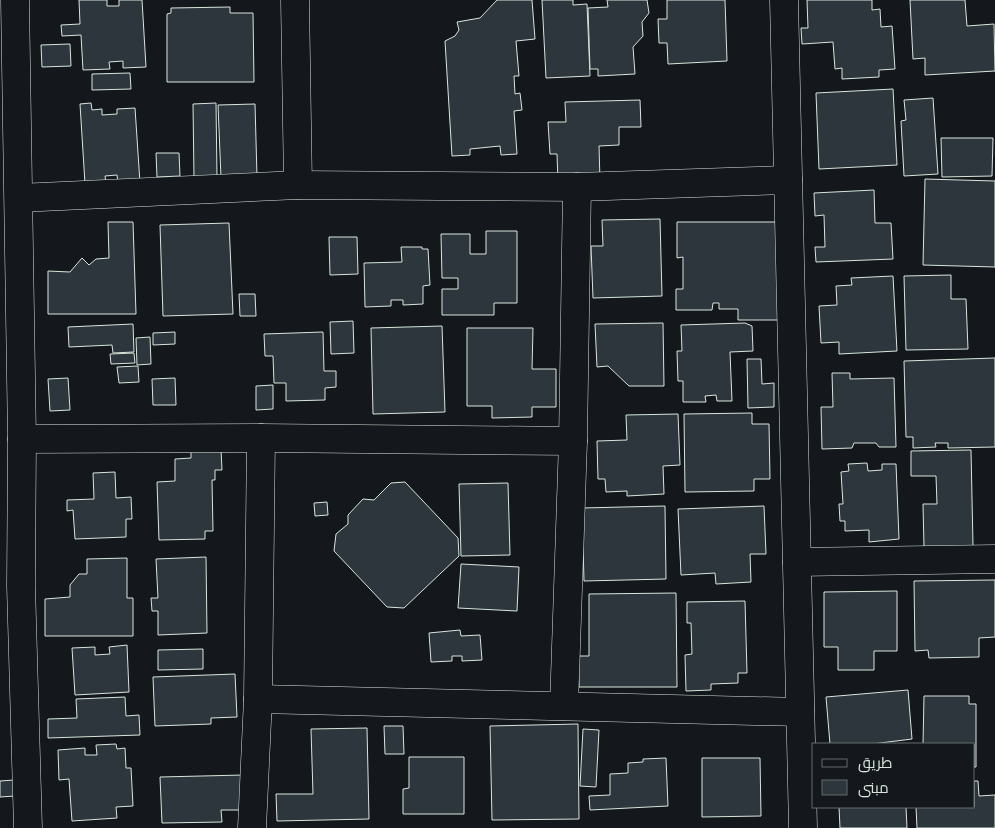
<svg xmlns="http://www.w3.org/2000/svg" width="995" height="828" font-family="Figtree,Cairo,sans-serif">
<rect width="100%" height="100%" fill="#14181c"/>
<!-- building -->
<g fill="#2c363c" stroke="#d8e6dc">
<polygon points="79,0 107,0 107,6 119,6 119,0 142,0 146,67 123,68 123,61 109,62 110,69 83,70 81,35 62,36 61,25 80,24"/>
<polygon points="497,0 532,0 535,39 516,41 519,76 514,76 515,94 520,93 522,110 514,111 517,154 501,155 500,146 470,149 470,155 452,156 445,41 455,36 459,30 457,22 480,18"/>
<polygon points="542,0 573,0 573,5 587,4 590,76 546,78"/>
<polygon points="607,0 647,0 649,13 642,22 643,36 633,47 635,74 598,76 598,69 590,69 588,8 608,7"/>
<polygon points="667,0 725,0 727,61 668,64 667,43 659,43 658,19 667,19"/>
<polygon points="807,0 872,0 872,10 880,9 881,27 892,26 895,69 879,70 879,77 842,79 842,68 835,69 833,42 802,44 801,28 808,28"/>
<polygon points="910,0 965,0 967,26 994,24 995,71 925,75 925,58 913,59"/>
<polygon points="230,7 230,13 253,13 254,82 167,82 167,14 171,13 171,8"/>
<polygon points="70,44 71,66 42,67 41,45"/>
<polygon points="130,73 131,89 92,90 92,74"/>
<polygon points="893,89 897,165 819,169 816,93"/>
<polygon points="933,98 938,174 904,176 901,121 906,120 904,100"/>
<polygon points="640,100 641,127 619,127 619,145 599,146 600,181 558,182 557,154 550,154 548,122 566,122 565,102"/>
<polygon points="91,103 92,110 102,109 102,115 117,114 117,109 135,108 140,183 118,184 117,175 105,176 106,183 85,184 80,104"/>
<polygon points="216,103 217,177 194,178 193,104"/>
<polygon points="255,104 257,177 221,178 218,105"/>
<polygon points="941,138 993,138 992,176 942,177"/>
<polygon points="156,153 179,153 180,176 157,177"/>
<polygon points="925,179 995,181 995,267 923,265"/>
<polygon points="874,190 875,223 891,223 893,259 816,262 815,247 825,247 824,215 815,216 814,193"/>
<polygon points="660,219 662,296 593,298 591,246 603,246 602,220"/>
<polygon points="108,222 133,222 136,314 48,314 48,271 70,272 82,258 89,265 96,259 109,258"/>
<polygon points="677,222 777,222 778,320 738,320 738,309 719,309 719,303 713,303 712,310 676,310 676,289 683,289 683,257 677,258"/>
<polygon points="229,223 233,314 163,316 160,225"/>
<polygon points="486,231 517,231 517,303 494,303 494,315 442,315 442,289 458,289 458,278 442,278 441,234 470,234 470,254 486,254"/>
<polygon points="329,237 357,237 358,274 330,275"/>
<polygon points="401,247 422,247 422,249 428,249 430,285 423,286 423,304 403,305 403,300 391,300 391,306 365,307 364,263 402,262"/>
<polygon points="951,275 951,299 966,299 968,349 906,350 904,276"/>
<polygon points="893,276 897,351 839,354 839,342 821,343 819,306 837,305 836,286 852,285 851,278"/>
<polygon points="239,294 255,294 256,316 240,316"/>
<polygon points="353,321 354,353 331,354 330,322"/>
<polygon points="663,323 664,386 629,386 608,366 597,367 595,324"/>
<polygon points="745,323 752,326 753,351 730,352 732,401 717,401 716,395 705,396 706,402 683,402 683,381 678,381 677,351 682,351 681,325"/>
<polygon points="133,324 134,352 113,353 112,345 69,347 68,327"/>
<polygon points="442,326 445,412 373,414 371,328"/>
<polygon points="467,328 533,328 532,369 556,369 556,407 532,407 532,417 492,418 492,406 467,406"/>
<polygon points="175,332 175,344 153,345 153,333"/>
<polygon points="323,332 324,371 336,371 336,387 325,388 325,400 286,401 286,383 274,383 273,356 265,356 264,334"/>
<polygon points="150,337 151,364 137,365 136,338"/>
<polygon points="134,353 135,363 111,364 110,354"/>
<polygon points="995,358 995,447 948,448 948,443 935,443 936,447 913,448 913,437 906,437 904,361"/>
<polygon points="747,359 761,359 762,384 774,383 774,407 748,408"/>
<polygon points="138,366 139,382 119,383 117,367"/>
<polygon points="832,373 850,373 850,379 894,378 896,447 879,447 876,443 854,443 852,448 822,449 821,407 833,407"/>
<polygon points="68,378 70,410 50,411 48,379"/>
<polygon points="175,378 176,405 153,405 152,379"/>
<polygon points="273,385 273,409 256,410 256,386"/>
<polygon points="752,413 752,424 769,424 770,479 754,479 754,491 685,492 684,414"/>
<polygon points="678,414 680,465 663,466 664,494 627,496 627,491 606,492 605,479 598,479 597,441 627,440 626,415"/>
<polygon points="221,449 222,470 215,470 215,480 212,480 213,531 205,531 205,539 159,540 157,482 175,481 175,459 191,458 191,450"/>
<polygon points="971,450 973,546 924,547 923,504 937,504 936,476 911,476 911,451"/>
<polygon points="867,463 868,471 882,470 882,464 896,464 899,539 869,542 869,530 845,531 845,521 840,521 839,504 843,504 841,472 849,471 848,464"/>
<polygon points="115,472 116,498 131,497 132,519 126,519 126,537 75,539 73,510 67,511 67,500 94,499 93,473"/>
<polygon points="405,482 458,538 459,556 404,608 387,607 334,551 336,534 348,524 348,515 363,499 374,500 391,483"/>
<polygon points="508,483 510,555 461,556 459,484"/>
<polygon points="327,502 328,515 315,516 314,503"/>
<polygon points="665,506 666,579 584,581 582,508"/>
<polygon points="764,506 766,554 750,554 751,582 716,584 715,573 681,575 678,509"/>
<polygon points="206,557 207,633 158,635 158,611 152,611 151,598 158,598 156,559"/>
<polygon points="127,558 127,598 133,598 133,636 45,636 45,599 70,597 70,585 79,574 87,574 87,559"/>
<polygon points="461,564 519,567 517,611 458,608"/>
<polygon points="995,580 995,637 979,638 979,657 929,658 928,650 915,651 914,581"/>
<polygon points="897,591 897,651 874,651 874,670 838,670 838,647 824,647 824,592"/>
<polygon points="676,593 677,687 579,687 578,656 589,656 589,594"/>
<polygon points="745,601 747,673 738,673 738,683 711,684 711,690 686,691 685,655 692,654 691,623 687,623 687,602"/>
<polygon points="460,630 461,636 480,635 482,660 462,661 462,656 452,656 452,661 431,662 429,633"/>
<polygon points="127,645 129,692 75,695 72,648 95,647 95,655 110,654 109,647"/>
<polygon points="203,649 203,669 158,670 158,650"/>
<polygon points="235,674 237,717 211,718 211,724 155,726 153,677"/>
<polygon points="908,690 912,739 872,744 830,744 826,697"/>
<polygon points="924,696 969,696 969,704 976,704 976,767 974,767 974,744 923,744"/>
<polygon points="125,697 126,716 139,715 140,735 48,738 48,719 77,718 76,699"/>
<polygon points="578,724 579,819 492,820 490,726"/>
<polygon points="384,726 403,726 404,754 385,754"/>
<polygon points="367,728 369,819 277,821 276,794 313,794 311,729"/>
<polygon points="583,729 599,730 596,787 580,786"/>
<polygon points="116,744 117,749 125,748 126,768 131,768 133,806 116,807 117,818 72,821 69,779 59,780 58,750 85,748 85,755 97,755 96,745"/>
<polygon points="409,757 464,757 464,814 403,814 403,789 409,788"/>
<polygon points="666,758 668,806 590,810 589,796 610,795 610,774 628,773 628,763 643,762 643,759"/>
<polygon points="702,758 760,758 761,816 702,817"/>
<polygon points="243,775 244,810 221,810 222,822 162,823 160,777"/>
<polygon points="14,780 15,796 0,797 0,781"/>
<polygon points="974,781 978,781 979,796 995,795 995,828 917,828 916,807 974,807"/>
<polygon points="839,807 906,807 907,828 840,828"/>
</g>
<g fill="none" stroke-linecap="round" stroke-linejoin="round">
<!-- minor casing -->
<g stroke="#d8e6dc" stroke-width="29">
<g id="minor">
<polyline points="15,0 22,439 21,586 28,828"/>
<polyline points="295,0 298,185"/>
<polyline points="784,0 803,828"/>
<polyline points="19,198 298,185 577,187 788,180"/>
<polyline points="22,439 261,438 573,441"/>
<polyline points="797,562 995,559"/>
<polyline points="258,699 800,712"/>
<polyline points="564,706 573,441 577,187"/>
<polyline points="252,828 258,699 261,438"/>
</g>
</g>
<!-- minor -->
<use href="#minor" stroke="#14181c" stroke-width="28"/>
</g>
<!-- legend -->
<rect x="812" y="743" width="162" height="65" fill="#14181c" stroke="#626a69"/>
<rect x="822" y="759" width="25" height="8" fill="#14181c" stroke="#626a69"/>
<text x="858" y="768" font-size="15" fill="#d8e6dc">طريق</text>
<rect x="822" y="780" width="25" height="15" fill="#2c363c" stroke="#626a69"/>
<text x="858" y="793" font-size="15" fill="#d8e6dc">مبنى</text>
</svg>
